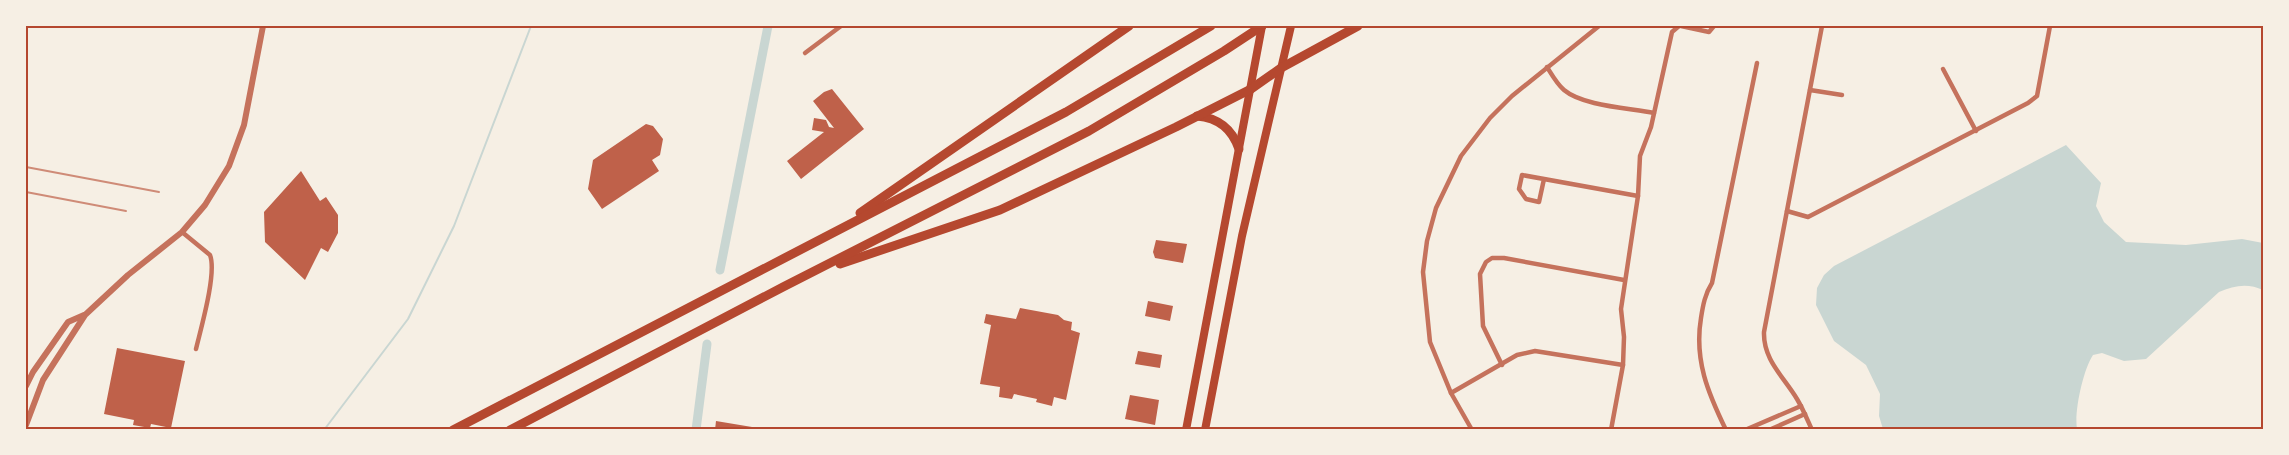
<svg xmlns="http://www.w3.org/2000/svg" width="2289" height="455" font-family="'Archivo Narrow',sans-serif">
<rect width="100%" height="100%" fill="#f6efe4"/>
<!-- water -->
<path fill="#c9d6d2" d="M2066,145l35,38 -5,23 8,16 22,20 60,3 56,-6 21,4v47c-14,-7 -29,-5 -44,2l-73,67 -22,2 -22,-8 -9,2c-10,15 -19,57 -16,74h-194l-4,-13 1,-22 -14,-29 -32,-24 -18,-36 1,-17 7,-13 10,-9z"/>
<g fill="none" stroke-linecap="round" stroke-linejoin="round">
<!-- stream -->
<polyline stroke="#c9d6d2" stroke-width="2" points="324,430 408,319 454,226 531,26"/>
<!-- canal -->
<g stroke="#c9d6d2" stroke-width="9">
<polyline points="720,270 768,26"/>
<polyline points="696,430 707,344"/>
</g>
</g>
<!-- building -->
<g fill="#bf614a">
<polygon points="832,89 864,129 801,179 787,161 824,132 812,130 814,118 826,120 829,127 834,128 813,101 824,92"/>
<polygon points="646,124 653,126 663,139 660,155 652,160 659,171 602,209 588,189 593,160"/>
<polygon points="301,171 320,201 326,197 338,215 338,233 328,252 321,248 305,280 265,242 264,212"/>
<polygon points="1156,240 1187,244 1183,263 1155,258 1153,252"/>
<polygon points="1148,301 1173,306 1170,321 1145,316"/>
<polygon points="1020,308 1058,315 1064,320 1072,322 1071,330 1080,333 1066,400 1054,397 1052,406 1036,402 1037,399 1014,394 1012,399 999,397 1000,387 980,384 991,325 984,323 986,314 1016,319"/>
<polygon points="117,348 185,361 171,428 151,424 150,428 133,425 134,420 104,414"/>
<polygon points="1138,351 1162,355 1160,368 1135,364"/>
<polygon points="1130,395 1159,400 1155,425 1125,419"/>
<polygon points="716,421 758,428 758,430 715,430"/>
</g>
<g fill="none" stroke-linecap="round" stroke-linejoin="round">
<!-- minor -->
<g stroke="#c5725c" stroke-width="4.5">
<polyline points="1681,26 1709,32 1714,26"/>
<polyline points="805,53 841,26"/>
<path d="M1547,67c5,8 10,17 17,23 19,16 65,18 90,23"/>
<polyline points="1943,69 1976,131"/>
<polyline points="1810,90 1842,95"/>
<polyline points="1544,179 1539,202 1526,199 1519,189 1522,175 1638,196"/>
<polyline points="1787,211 1808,217 2028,103 2037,96 2050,26"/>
<path d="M182,232l28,23c7,18 -9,73 -14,94"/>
<polyline points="1502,365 1483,326 1480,274 1486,262 1492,258 1504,258 1624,280"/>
<polyline points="1451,393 1517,355 1535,351 1623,365"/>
<polyline points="1472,430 1451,393 1430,342 1423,272 1427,241 1436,208 1461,156 1490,118 1512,96 1599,26"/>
<polyline points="1611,430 1623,365 1624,337 1621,309 1638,196 1640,156 1651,127 1672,32 1679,26"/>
<path d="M1726,430c-18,-37 -32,-70 -25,-112 2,-13 4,-24 11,-35l45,-220"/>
<polyline points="1745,430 1801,406"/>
<polyline points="1769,430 1805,414"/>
<path d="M1812,430c-5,-11 -9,-21 -15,-31 -13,-22 -34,-39 -33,-67l58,-306"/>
</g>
<!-- tertiary -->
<g stroke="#c5725c" stroke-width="6">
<polyline points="26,386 33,372 68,322 84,315"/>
<polyline points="26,425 43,380 85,315 128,275 182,232 205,205 229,166 244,125 263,26"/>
</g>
<!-- primary -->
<g stroke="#b5482f" stroke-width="8">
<polyline points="1186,430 1262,26"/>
<polyline points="1205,430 1242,236 1291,26"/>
</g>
<!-- motorway -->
<g stroke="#b5482f" stroke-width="9">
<path d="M1197,116c22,2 35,13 42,33"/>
<polyline points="860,213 1129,26"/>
<polyline points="840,264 1000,210 1176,127 1251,89 1281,68 1358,26"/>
<polyline points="453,430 1066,112 1211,26"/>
<polyline points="510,430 783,287 1089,131 1224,51 1262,26"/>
</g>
<!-- rail -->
<g stroke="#cf8b77" stroke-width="2">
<polyline points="26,167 159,192"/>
<polyline points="26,192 126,211"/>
</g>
</g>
<!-- border -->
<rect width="2289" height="455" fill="none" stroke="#f6efe4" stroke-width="54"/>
<rect x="27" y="27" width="2235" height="401" fill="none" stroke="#b5482f" stroke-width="2"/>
</svg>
